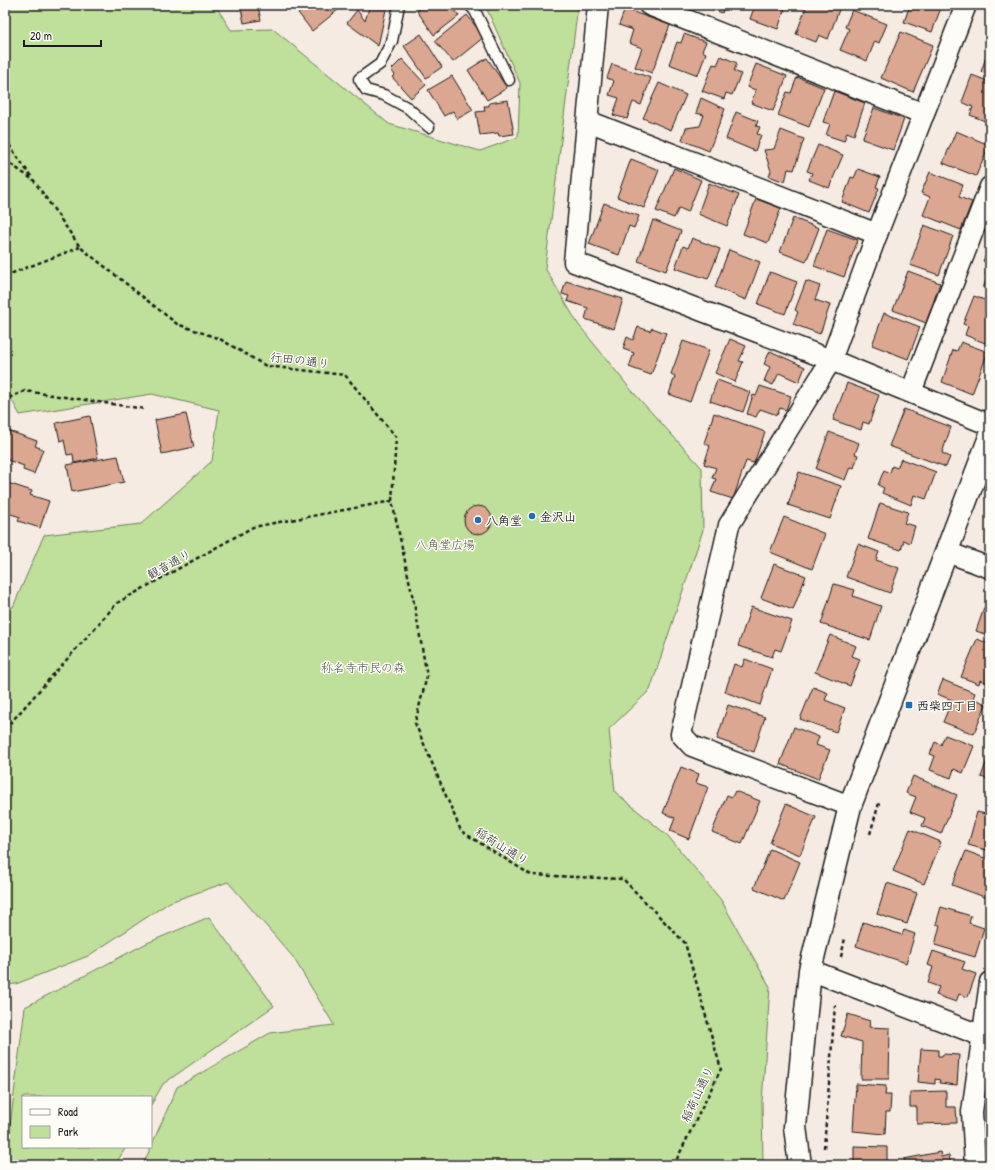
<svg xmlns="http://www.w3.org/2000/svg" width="995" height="1170" font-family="'Patrick Hand','Klee One',sans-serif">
<rect width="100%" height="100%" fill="#f6ebe2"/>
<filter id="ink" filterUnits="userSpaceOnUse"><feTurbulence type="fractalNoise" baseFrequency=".025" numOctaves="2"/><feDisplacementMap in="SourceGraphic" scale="8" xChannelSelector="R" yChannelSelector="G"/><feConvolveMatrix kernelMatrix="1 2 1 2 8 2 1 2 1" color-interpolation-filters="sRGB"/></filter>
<g filter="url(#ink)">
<!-- green -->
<g fill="#bee09a" stroke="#6d7e5b">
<polygon points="5,5 215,5 231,30 273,29 389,124 480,151 518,137 520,83 485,5 578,5 545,268 578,324 632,391 702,468 703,530 650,690 609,729 615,792 668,836 721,900 770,987 762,1102 763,1165 143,1165 177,1087 270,1033 334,1025 293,957 228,882 170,902 88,956 16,984 5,985 5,608 13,607 44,535 141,524 212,461 219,410 152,394 20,415 5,388"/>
<polygon points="209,917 274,1006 163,1084 151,1105 151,1097 23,1097 23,1147 126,1147 115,1165 5,1165 25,1007 147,943"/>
</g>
<!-- building -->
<g fill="#dca790" stroke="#1c1c1c">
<polygon points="242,5 267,5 258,7 261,20 244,23 241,8"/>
<polygon points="302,5 344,5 312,31 296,10"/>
<polygon points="370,5 387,5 378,46 347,23 357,10 365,21"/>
<polygon points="419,5 446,5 448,8 452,6 459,16 434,35 417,11 421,8"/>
<polygon points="703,5 725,5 722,13"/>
<polygon points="755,5 786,5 778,29 750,19"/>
<polygon points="807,5 836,5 840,7 828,39 819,35 816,42 796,34"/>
<polygon points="910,5 942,5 932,32 904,22"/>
<polygon points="625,9 670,25 652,73 635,67 642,48 629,43 633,30 619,25"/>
<polygon points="852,10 887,24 879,43 875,41 867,61 840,50 849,29 845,27"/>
<polygon points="467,15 484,37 453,62 435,41"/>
<polygon points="901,32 933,45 913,92 881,78"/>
<polygon points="421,34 442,67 426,78 404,46"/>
<polygon points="684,34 706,42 702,51 706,53 698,75 669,64 677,42 681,43"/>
<polygon points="990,45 990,75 981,72"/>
<polygon points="721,56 737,63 734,71 741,74 732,95 726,93 724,99 702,91 713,64 717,65"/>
<polygon points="487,58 507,88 487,100 468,70"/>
<polygon points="402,59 426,85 411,98 392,77 395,75 391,70"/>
<polygon points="612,64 651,78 641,105 633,102 627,119 613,115 619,98 609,95 614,81 607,78"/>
<polygon points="756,64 787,76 773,111 751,103 756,90 747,87"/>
<polygon points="972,75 990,82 990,123 970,115 973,107 962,102"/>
<polygon points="452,76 473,110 457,119 453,111 444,116 428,90"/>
<polygon points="797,77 824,88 809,127 778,115 787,92 791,93"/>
<polygon points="659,83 686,95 671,130 643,118"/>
<polygon points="834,91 865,103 854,135 847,132 844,141 826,135 830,124 823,122"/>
<polygon points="701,98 725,109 709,151 682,140 686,128 700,126 704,115 696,113"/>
<polygon points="508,100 514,134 499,136 498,133 480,135 476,112 485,111 484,106 489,106 489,103"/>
<polygon points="874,108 904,119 893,150 862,139"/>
<polygon points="736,112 758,121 756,126 760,127 757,134 761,135 755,151 726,139"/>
<polygon points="781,130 804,139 794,170 788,169 785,182 769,176 771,171 764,150 774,149"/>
<polygon points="956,131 989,145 976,176 943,163"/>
<polygon points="818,145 843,155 829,188 809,180 812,173 807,171"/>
<polygon points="631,159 659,170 644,208 617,197"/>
<polygon points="674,168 701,180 688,212 679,208 674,218 656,211"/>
<polygon points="858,169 880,177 876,187 879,188 869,213 842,202 851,177 854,178"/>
<polygon points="930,172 963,185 959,197 972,202 961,230 923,215 930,197 921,193"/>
<polygon points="709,183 739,195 727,226 698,214"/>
<polygon points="756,199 781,208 768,243 743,234"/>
<polygon points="604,203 639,216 634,228 629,226 619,255 589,244"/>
<polygon points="793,218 819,228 806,262 780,252"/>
<polygon points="653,220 681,231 666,271 638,261"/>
<polygon points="924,225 953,236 939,275 910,265"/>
<polygon points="827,229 858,240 844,277 814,266"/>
<polygon points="692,238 720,249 708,279 675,268 683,246 688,248"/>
<polygon points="990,246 990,291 983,288 988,276 985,274 989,264 983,261"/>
<polygon points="729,250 760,262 746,300 715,287"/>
<polygon points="908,271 940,283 926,323 893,310"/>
<polygon points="770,272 797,282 785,314 758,304"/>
<polygon points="566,281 623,299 614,329 585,319 588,308 567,301 569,296 562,294"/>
<polygon points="806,281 820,286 815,300 830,305 820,334 793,324 798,312 795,310"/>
<polygon points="974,296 990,302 990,345 965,335 968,326 963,324"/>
<polygon points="884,313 920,327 908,359 872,345"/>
<polygon points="638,327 650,331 652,328 666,333 651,375 629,367 634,353 623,349 627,337 633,340"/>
<polygon points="730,339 746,346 739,361 743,362 735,382 715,373"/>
<polygon points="683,341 709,350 690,402 669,394 675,376 671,374"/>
<polygon points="961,342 988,352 972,394 942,382 953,350 957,351"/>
<polygon points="770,351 805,367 799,382 779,373 773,385 764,381 770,367 764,364"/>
<polygon points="717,380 750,392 743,412 710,401"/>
<polygon points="847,383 879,395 869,424 863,422 861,430 833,420"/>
<polygon points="760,386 791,396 786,410 780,408 777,415 760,409 756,417 747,414 753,395 756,396"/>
<polygon points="904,409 951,427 942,453 950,457 946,467 889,446"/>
<polygon points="714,413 765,432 754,463 746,461 733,499 711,492 716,479 712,478 716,468 704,464 710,446 704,443"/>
<polygon points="186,414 194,447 162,454 155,420"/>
<polygon points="90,416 98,458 74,463 73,454 67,455 64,440 60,441 56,423"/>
<polygon points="6,430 37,441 35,446 43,449 34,474 23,470 24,466 5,459"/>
<polygon points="829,432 859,443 855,454 858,455 854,468 850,467 845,480 816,469"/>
<polygon points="118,456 124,482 72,492 67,465"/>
<polygon points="901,459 936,472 926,499 914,495 911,505 882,493 884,488 878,485 884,470 890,473 892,466 897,468"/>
<polygon points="799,472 841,486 830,519 788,505"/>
<polygon points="5,482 32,491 30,495 49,501 40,528 18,521 20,517 5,512"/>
<polygon points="880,503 908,512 904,523 915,526 910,543 904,540 901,550 868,539"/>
<circle cx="478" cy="520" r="14"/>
<polygon points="784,517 825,534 812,569 770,552"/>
<polygon points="858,544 879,552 876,560 899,568 890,593 846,577"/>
<polygon points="774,564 806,576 793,610 761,598"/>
<polygon points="834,584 855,590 853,596 881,606 870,640 821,624"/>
<polygon points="989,594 990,595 990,636 976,631"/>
<polygon points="751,607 792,621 781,651 775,649 772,657 738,646"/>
<polygon points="830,635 856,646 852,656 860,659 850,686 815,672"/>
<polygon points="977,639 990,644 990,684 980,680 979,684 961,677"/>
<polygon points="745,659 772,669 760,705 725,692 734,664 742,667"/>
<polygon points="943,680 975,693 973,698 986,704 974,734 943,722 952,700 937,694"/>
<polygon points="813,687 828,693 825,700 845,708 836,732 800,719"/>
<polygon points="728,705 765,717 754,752 717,739"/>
<polygon points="794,727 819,737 816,745 830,750 818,779 780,764"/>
<polygon points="945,735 974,746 963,773 954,769 951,778 930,770 935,756 930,754 935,742 941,745"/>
<polygon points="990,752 990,780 981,777"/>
<polygon points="681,767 699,774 696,783 708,787 689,839 670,831 675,818 663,813"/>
<polygon points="913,776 957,795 941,834 922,826 925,818 910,812 916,797 906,793"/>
<polygon points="735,791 760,801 742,844 712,832 727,795 732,797"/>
<polygon points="786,804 816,817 800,855 770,843"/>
<polygon points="977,812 990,815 990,851 968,845"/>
<polygon points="910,829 941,842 924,884 893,871"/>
<polygon points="770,849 800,862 784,901 754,888"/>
<polygon points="966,851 990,860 990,891 987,898 952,885"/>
<polygon points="887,883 917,893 907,924 877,914"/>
<polygon points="941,907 971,916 969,923 984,928 975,957 935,945 940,925 936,924"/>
<polygon points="863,922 902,935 904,930 915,934 906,963 856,946"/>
<polygon points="933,951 965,962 962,969 976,974 968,997 959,994 956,1002 936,995 939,987 928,983 933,967 928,965"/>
<polygon points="848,1014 870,1021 869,1027 890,1028 889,1079 861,1079 862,1042 841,1036"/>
<polygon points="921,1049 938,1050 938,1056 942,1056 943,1054 959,1055 957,1085 939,1083 940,1080 935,1079 935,1084 918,1082"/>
<polygon points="856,1084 886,1086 885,1095 891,1095 890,1112 886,1112 885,1134 853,1131"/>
<polygon points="946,1091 946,1107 956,1107 957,1123 917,1124 917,1107 910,1107 910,1092"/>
<polygon points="854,1146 887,1147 887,1165 854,1165"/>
<polygon points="940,1152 941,1157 949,1155 951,1165 905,1165 904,1159"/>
</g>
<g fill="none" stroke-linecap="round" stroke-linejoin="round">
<!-- lane casing -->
<g stroke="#1c1c1c" stroke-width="13">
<g id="lane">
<polyline points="399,5 392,41 380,64 359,79 366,90 384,95 408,108 429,127"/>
<polyline points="470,5 475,11 509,80"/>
</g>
</g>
<!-- street casing -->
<g stroke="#1c1c1c" stroke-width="23">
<g id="street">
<polyline points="598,5 574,262 831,360 990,425"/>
<polyline points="649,5 924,114"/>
<polyline points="588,121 877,234"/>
<polyline points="911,392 990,187"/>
<polyline points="947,552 990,568"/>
<polyline points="850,806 692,746 681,734 729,525 831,360 877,234 966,5"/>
<polyline points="810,970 990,1039"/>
<polyline points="975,1165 972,1112 990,982"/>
</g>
</g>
<!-- secondary casing -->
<g stroke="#1c1c1c" stroke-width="25">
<polyline id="secondary" points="800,1165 795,1127 810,970 850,806 990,437"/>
</g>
<!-- path -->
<g stroke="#1c1c1c" stroke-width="2.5" stroke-dasharray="4 3" stroke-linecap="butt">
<polyline points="5,139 80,247 177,324 220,339 266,366 345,375 396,437 392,501 414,603 427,676 415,723 461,831 531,875 623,879 685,943 721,1069 674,1165"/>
<polyline points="5,160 33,180"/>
<polyline points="5,276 80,247"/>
<polyline points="5,403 6,399 25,391 145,409"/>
<polyline points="5,729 117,603 253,527 392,501"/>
<polyline points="870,834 879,803"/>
<polyline points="841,957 845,938"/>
<polyline points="824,1148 835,1005"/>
</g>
<!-- lane -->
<use href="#lane" stroke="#fdfcf7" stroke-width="10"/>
<!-- street -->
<use href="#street" stroke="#fdfcf7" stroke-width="20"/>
<!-- secondary -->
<use href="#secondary" stroke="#fdfcf7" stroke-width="22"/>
</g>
</g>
<!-- markers -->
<g fill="#1f6fb2" stroke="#fdfcf7" stroke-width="1.5">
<circle cx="532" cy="516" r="4"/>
<circle cx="478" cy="520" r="4"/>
<rect x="905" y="701" width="8" height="8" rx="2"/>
</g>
<g text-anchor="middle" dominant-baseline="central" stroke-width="3" stroke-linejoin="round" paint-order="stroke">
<!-- street labels -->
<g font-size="12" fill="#1c1c1c" stroke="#fdfcf7">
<text transform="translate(300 360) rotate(7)">行田の通り</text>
<text transform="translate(169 564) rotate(-29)">観音通り</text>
<text transform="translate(502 846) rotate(32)">稲荷山通り</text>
<text transform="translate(697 1094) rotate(-65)">稲荷山通り</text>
</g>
<!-- poi labels -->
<g font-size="12" font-weight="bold" fill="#1c1c1c" stroke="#fdfcf7" text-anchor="start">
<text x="540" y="516">金沢山</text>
<text x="486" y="520">八角堂</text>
<text x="917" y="705">西柴四丁目</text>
</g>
<!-- park labels -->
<g font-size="12" fill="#4d5742" stroke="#fdfcf7">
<text x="445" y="544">八角堂広場</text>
<text x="363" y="667">称名寺市民の森</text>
</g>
</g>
<!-- margin -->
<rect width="995" height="1170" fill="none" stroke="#fdfcf7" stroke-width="20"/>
<rect x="10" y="10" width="975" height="1150" fill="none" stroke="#1c1c1c" stroke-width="1.5" filter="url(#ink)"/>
<!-- legend -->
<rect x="22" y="1096" width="130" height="52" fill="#fdfcf7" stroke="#a3a29f"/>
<rect x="30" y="1109" width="20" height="6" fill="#fdfcf7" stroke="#a3a29f"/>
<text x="58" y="1116" font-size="12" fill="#1c1c1c">Road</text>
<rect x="30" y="1126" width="20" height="12" fill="#bee09a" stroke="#a3a29f"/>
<text x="58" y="1136" font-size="12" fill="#1c1c1c">Park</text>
<!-- scale -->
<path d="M24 40v6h77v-6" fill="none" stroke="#1c1c1c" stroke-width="2"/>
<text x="30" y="40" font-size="12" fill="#1c1c1c" stroke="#fdfcf7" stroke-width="3" paint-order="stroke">20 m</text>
</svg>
